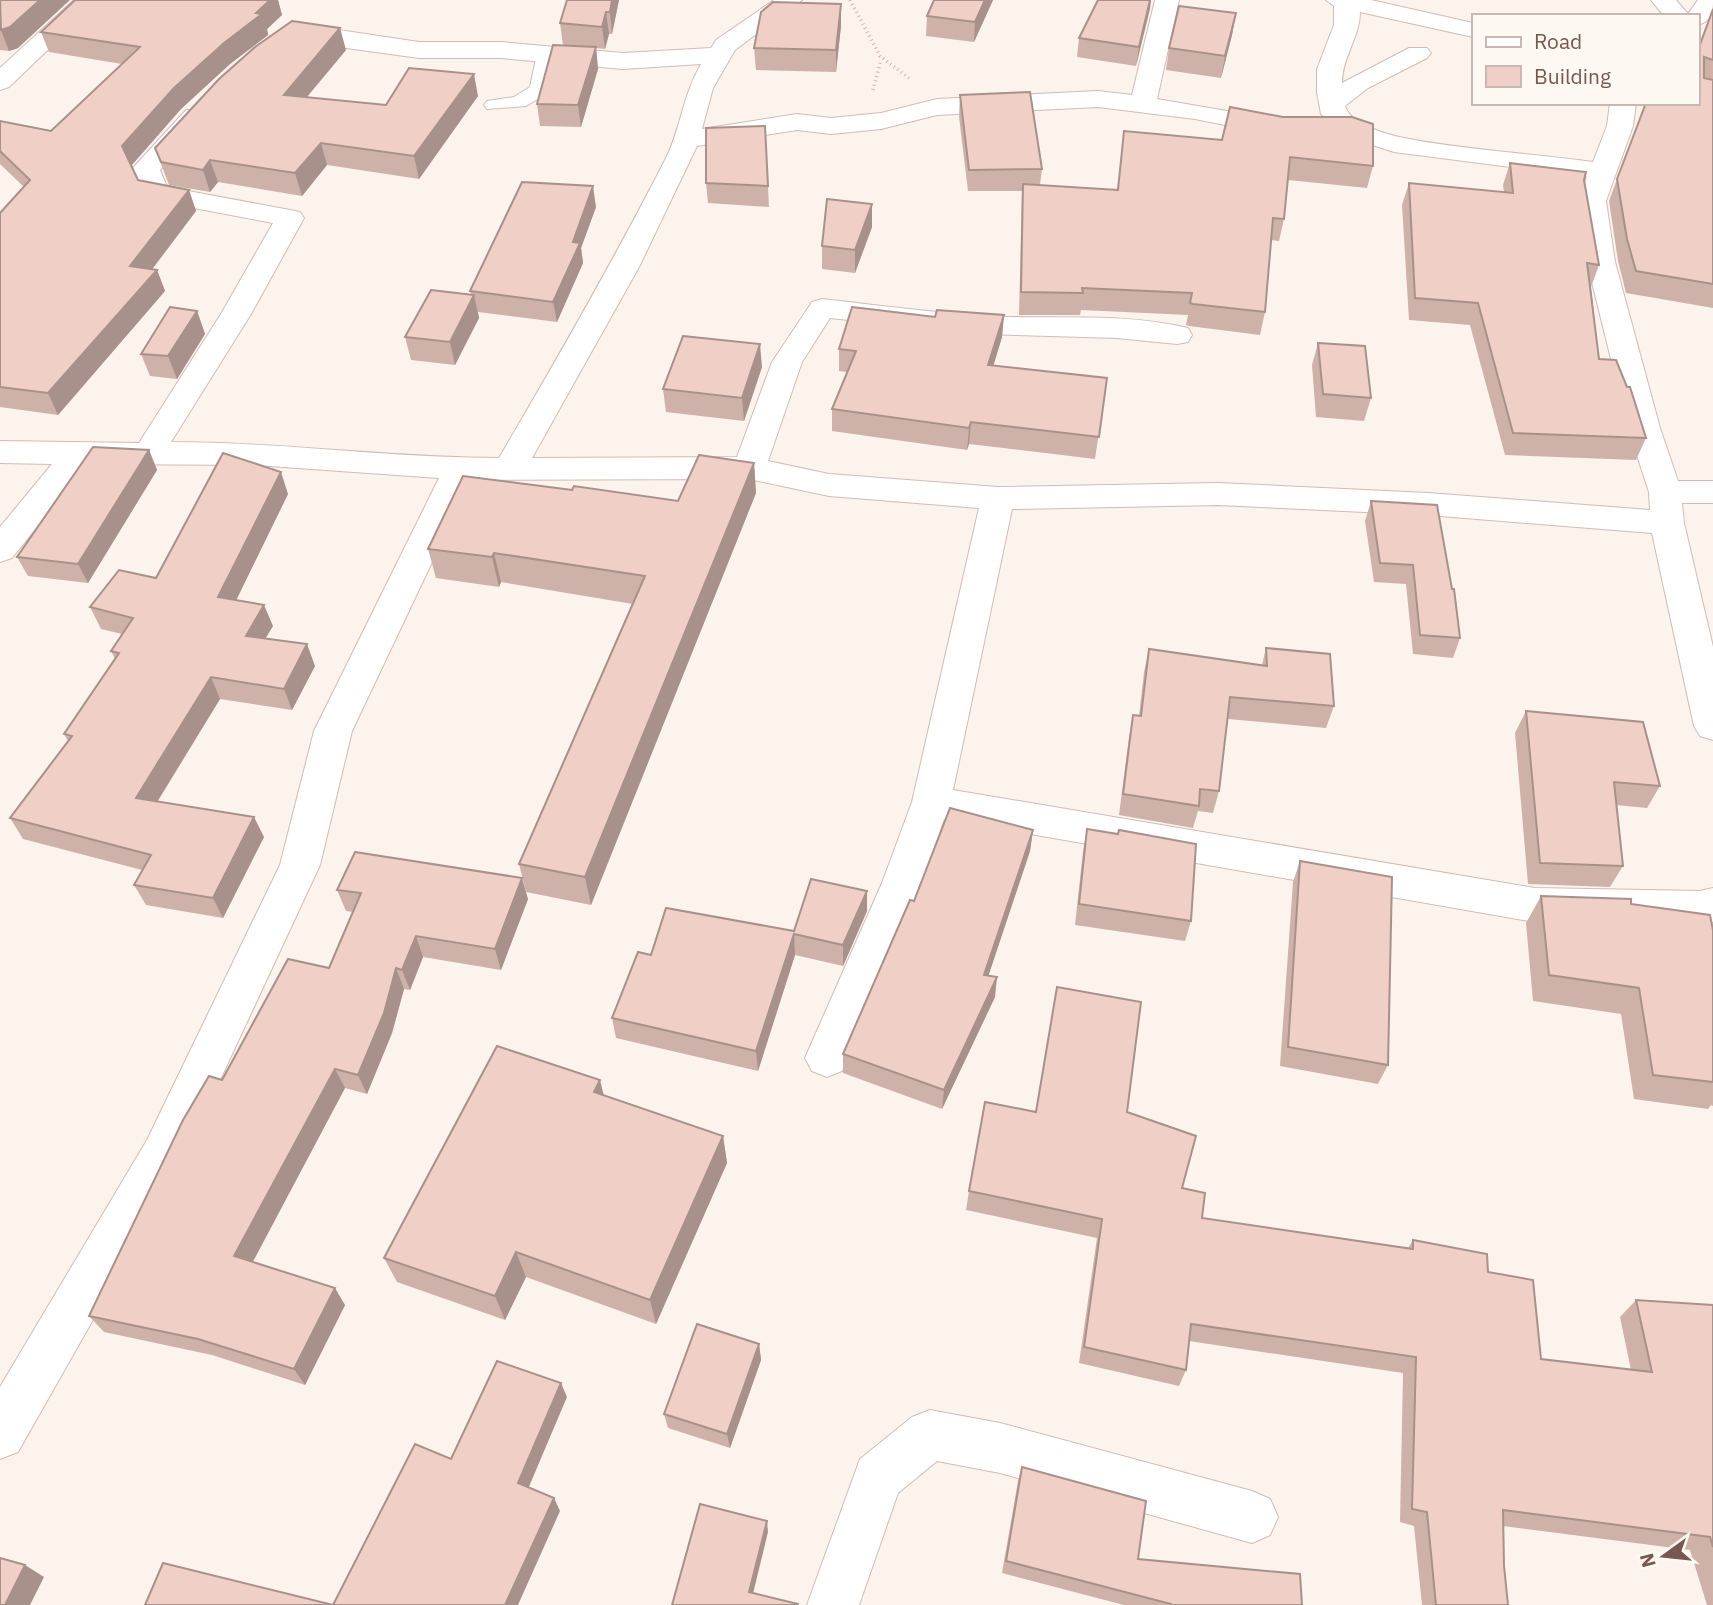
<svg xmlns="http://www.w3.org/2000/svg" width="1713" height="1605" font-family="'IBM Plex Sans',sans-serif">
<rect width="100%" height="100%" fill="#fcf3ed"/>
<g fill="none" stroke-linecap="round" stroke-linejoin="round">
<!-- lane casing -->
<g stroke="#d1bcb4" stroke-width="2">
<polygon id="lane" points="547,48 557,54 546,94 526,106 487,109 484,105 487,101 514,97 530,87 537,54"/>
</g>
<!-- street casing -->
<g stroke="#d1bcb4" stroke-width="2">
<g id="street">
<polygon points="74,0 100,0 9,87 0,90 0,68"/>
<path d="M774,0h28l-67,50 -22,38 -11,41 95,-15 34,4 50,-5 56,-14 161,-8 34,4 23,-95h24l-22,99 122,21 9,2 4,6 -4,6 -9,2 -84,-17 -97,-12 -161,8 -56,14 -50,5 -34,-4 -100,16 -58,121 -107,191 205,-1 35,-95 40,-60 10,-3c54,6 107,13 161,17 67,4 139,-4 205,12l4,7 -4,7 -11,2 -60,-6 -134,-4 -153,-16 -28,44 -34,99 61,13 169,13 220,-4 210,10 222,17 -1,-18 -21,-64 -41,-166 -9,-61 9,-24 -193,-25 -49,-16 -24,-22 -4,-22v-23l17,-44v-19l-8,-6h45l102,23v14l-113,-25c0,25 -18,45 -18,71l67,-35h18l4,5 -4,5 -59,30 -23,18c5,18 38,27 54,31 63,13 130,16 194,25l14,-36 3,-23h26l-3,23 -27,75 9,61 45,166 18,53h35v22h-31l2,20 29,124v93l-13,-4 -6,-10 -42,-193 -224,-18 -210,-10 -206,4 -59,281 582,98 165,3 13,-3v34l-13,3 -165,-3 -591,-103 -22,64 -73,175 -7,13 -15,6 -15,-6 -7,-13 77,-175 30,-81 67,-294 -150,-12 -80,-17 -278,1 -119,251 -32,134 -141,303 -161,284 -18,7v-72l147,-247 133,-275 34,-134 125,-253 -184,-13 -168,-1 -75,94 -12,4v-35l52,-63 -52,-1v-22l139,2 82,-129 52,-91 -127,-24 -14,-30 54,-59h18l4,6 -4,6 -44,48 7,17 123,23 10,2 4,6 -53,96 -80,128c110,0 219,16 328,16 58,-99 115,-198 167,-300 15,-30 16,-61 35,-94l-78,5 -122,-11h-82l-138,-19 -3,-5 3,-5 58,1 80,12h82l122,11 88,-5 5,-8z"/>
<path d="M1651,0h25l12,14 10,-14h15c0,13 -2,22 -16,25v-9h-33z"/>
<polygon points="930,1410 1000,1423 1252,1491 1270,1499 1278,1517 1270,1535 1252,1543 1000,1473 937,1461 898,1493 859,1605 807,1605 860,1459 912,1417"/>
</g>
</g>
<!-- path -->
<g stroke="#d5b2a8" stroke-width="3.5" stroke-dasharray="1 3.5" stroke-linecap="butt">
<polyline points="850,0 880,56 910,79"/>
<polyline points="873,90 881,60"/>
</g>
<!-- lane -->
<use href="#lane" fill="#fff" fill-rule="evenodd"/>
<!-- street -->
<use href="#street" fill="#fff" fill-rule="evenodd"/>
</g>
<!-- wall -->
<g fill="#ceb2aa">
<polygon points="0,0 18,48 9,51 0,50"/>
<polygon points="75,0 278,0 282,15 267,29 268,35 230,64 181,109 131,166 138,180 189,190 196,211 152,269 157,270 165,291 58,415 0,407 0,213 24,187 0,164 0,121 51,131 122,64 49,52 41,32"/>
<polygon points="567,0 619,0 612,34 609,34 605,49 596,48 598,69 581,127 540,126 537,104 582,47 563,45 560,23"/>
<polygon points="934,0 993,0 974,42 926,36 927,16"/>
<polygon points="1098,0 1151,0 1136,66 1077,57 1079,38"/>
<polygon points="841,4 841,26 836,72 756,70 754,48"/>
<polygon points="1713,8 1713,308 1626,293 1618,261 1609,201 1645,103 1697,103 1697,50"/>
<polygon points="1236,13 1232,35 1221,78 1166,70 1169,48"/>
<polygon points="346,50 307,97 386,105 478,96 419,179 327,165 302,196 218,182 210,192 169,185 155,148"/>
<polygon points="960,95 1042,169 1040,185 1117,190 1124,131 1373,166 1367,188 1288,180 1284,219 1279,241 1271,240 1265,312 1260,335 1189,326 1186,325 1188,315 1081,310 1080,315 1019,315 1022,191 968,191 959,117"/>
<polygon points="765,126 769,207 708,203 706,183"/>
<polygon points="1510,163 1584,180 1599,265 1591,287 1599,359 1646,438 1636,460 1505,455 1470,325 1409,320 1402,205 1409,183 1504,193 1503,185"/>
<polygon points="872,204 872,227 855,273 822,269 822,246"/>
<polygon points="596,207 581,248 583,263 557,322 478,312 479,318 455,365 411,360 405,337 471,294 470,291"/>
<polygon points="197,311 205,334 177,379 150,376 141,354"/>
<polygon points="1004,315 1002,337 993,366 1107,378 1095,459 969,444 967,450 832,431 832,409 847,372 839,371 839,349 935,317"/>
<polygon points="1318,343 1371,398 1364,421 1316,417 1312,365"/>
<polygon points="762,367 744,421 666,412 663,389"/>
<polygon points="149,450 157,470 88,583 28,576 17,557"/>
<polygon points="754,463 756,493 591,905 526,892 519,864 633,604 501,582 499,587 436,578 428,549 572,490 678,501"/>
<polygon points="288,494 236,600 273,626 265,639 315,666 292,710 220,699 158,801 264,837 223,918 146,905 134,885 142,870 23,839 10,818 68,741 64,734 115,659 111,651 122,634 101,629 90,607 156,578"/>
<polygon points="1371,501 1460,638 1453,658 1413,654 1406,584 1374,582 1365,521"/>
<polygon points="1266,648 1334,706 1326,728 1228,719 1219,791 1213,813 1198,811 1193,828 1119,815 1129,737 1133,715 1139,716 1144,672 1149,649 1262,665"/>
<polygon points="1526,711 1660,786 1647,808 1616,805 1623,866 1610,887 1528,884 1515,733"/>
<polygon points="1087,829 1191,921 1185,941 1075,925 1083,851"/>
<polygon points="1033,830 1030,851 988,976 995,997 942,1109 843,1073 843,1054 914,901"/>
<polygon points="1300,861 1388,1065 1378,1084 1280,1066 1293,882"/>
<polygon points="337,890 528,899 501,970 423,957 410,990 404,989 392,1033 367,1094 345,1088 252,1262 345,1305 305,1385 212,1355 104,1332 89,1316 222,1080 329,968 353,912 346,911"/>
<polygon points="1541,896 1631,904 1713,930 1713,1106 1711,1105 1708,1109 1634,1099 1621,1014 1533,1001 1526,923"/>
<polygon points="867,911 843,966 795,955 758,1071 616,1038 612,1018 651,955 794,931"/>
<polygon points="604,1095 723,1136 727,1163 656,1324 526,1277 505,1320 397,1282 384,1258"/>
<polygon points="1127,1112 1182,1188 1202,1218 1408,1248 1413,1240 1488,1272 1541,1359 1631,1370 1620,1317 1636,1300 1713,1305 1713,1605 1707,1605 1690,1550 1503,1526 1504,1566 1508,1605 1422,1605 1414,1526 1400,1522 1403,1373 1189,1341 1186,1370 1179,1386 1079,1363 1097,1238 966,1210 969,1191"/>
<polygon points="759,1344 761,1360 730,1448 668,1428 664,1414"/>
<polygon points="1022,1467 1138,1559 1302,1605 1124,1605 1002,1573 1018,1481"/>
</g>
<!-- shaded-wall -->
<g fill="#a8918b">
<polygon points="40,0 70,0 18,48 9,51 1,30"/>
<polygon points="270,0 278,0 282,15 267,29 268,35 230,64 181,109 130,167 122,146 174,88"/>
<polygon points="612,0 619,0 612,34 610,12"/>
<polygon points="985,0 993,0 974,42 975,22"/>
<polygon points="1150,0 1151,0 1150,9 1136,66 1139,47"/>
<polygon points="841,4 841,26 836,72 836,50"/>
<polygon points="606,12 609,34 605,49 602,27"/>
<polygon points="1236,13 1232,35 1221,78 1225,56"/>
<polygon points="340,28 346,50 290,117 284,95"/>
<polygon points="596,47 598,69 581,127 578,105"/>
<polygon points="474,74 478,96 419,179 414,156"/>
<polygon points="321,143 327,165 302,196 295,173"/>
<polygon points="210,160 218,182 210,192 203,170"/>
<polygon points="593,186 596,207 581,248 583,263 557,322 553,302 573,242"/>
<polygon points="189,190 196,211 138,288 130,266"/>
<polygon points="872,204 872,227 855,273 855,250"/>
<polygon points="157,270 165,291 58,415 48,393"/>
<polygon points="474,295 479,318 455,365 450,342"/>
<polygon points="197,311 205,334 177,379 168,356"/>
<polygon points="1004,315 1002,337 987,387 988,365"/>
<polygon points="760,344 762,367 744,421 742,398"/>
<polygon points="971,422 969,444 967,450 969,428"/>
<polygon points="149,450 157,470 88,583 78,564"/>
<polygon points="754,463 756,493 591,905 585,877"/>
<polygon points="281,472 288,494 227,619 218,597"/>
<polygon points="494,553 501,582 499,587 492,557"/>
<polygon points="264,605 273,626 254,657 246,636"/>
<polygon points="307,644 315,666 292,710 284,689"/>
<polygon points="211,677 220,699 147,818 136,798"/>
<polygon points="254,817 264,837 223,918 213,898"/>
<polygon points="1033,830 1030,851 982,995 984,975"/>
<polygon points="522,878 528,899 501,970 495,949"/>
<polygon points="867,891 867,911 843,966 843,945"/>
<polygon points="794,934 795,955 758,1071 756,1051"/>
<polygon points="416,936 423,957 410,990 402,970"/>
<polygon points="396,968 404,989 392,1033 367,1094 358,1075"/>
<polygon points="997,977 995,997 942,1109 944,1090"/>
<polygon points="335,1069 345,1088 247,1273 234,1256"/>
<polygon points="600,1080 607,1108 594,1092"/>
<polygon points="723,1136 727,1163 656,1324 650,1300"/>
<polygon points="516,1252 526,1277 505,1320 495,1296"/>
<polygon points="335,1288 345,1305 305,1385 294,1369"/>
<polygon points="759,1344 761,1360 730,1448 727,1434"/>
<polygon points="561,1383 567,1397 525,1496 518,1483"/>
<polygon points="554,1498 560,1511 518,1605 505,1605"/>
<polygon points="767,1521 768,1532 751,1602 749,1592"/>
<polygon points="25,1565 44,1577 30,1605 5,1605"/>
</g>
<!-- building -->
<g fill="#f0cfc6" stroke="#a8918b" stroke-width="2">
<polygon points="0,0 40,0 10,27 1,30"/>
<polygon points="75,0 270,0 256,13 262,14 224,43 174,88 122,146 138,180 189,190 130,266 157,270 48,393 0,387 0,213 30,180 0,151 0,121 51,131 140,47 41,32"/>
<polygon points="567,0 612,0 610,12 606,12 602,27 560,23"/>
<polygon points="934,0 985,0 975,22 927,16"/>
<polygon points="1098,0 1150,0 1139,47 1079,38"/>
<polygon points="773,2 841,4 836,50 754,48 761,12"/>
<polygon points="1179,6 1236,13 1225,56 1169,48"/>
<polygon points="1713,9 1713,60 1704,57 1704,78 1713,80 1713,284 1636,271 1627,239 1617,179 1646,103 1697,103 1697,53"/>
<polygon points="292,21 340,28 284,95 386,105 409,68 474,74 414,156 321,143 295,173 210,160 203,170 161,162 155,148 219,79 255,47"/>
<polygon points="553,45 596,47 578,105 537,104"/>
<polygon points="1030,92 1042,169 969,170 960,95"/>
<polygon points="1230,107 1283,117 1352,117 1373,124 1373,166 1290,157 1284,219 1273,218 1265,312 1193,304 1190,303 1192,293 1082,288 1083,293 1021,292 1023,184 1118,190 1124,131 1222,140"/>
<polygon points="765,126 768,186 706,183 706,128"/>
<polygon points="1510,163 1586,172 1584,180 1599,265 1587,263 1599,359 1616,360 1627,387 1630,387 1646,438 1513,433 1478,303 1415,298 1409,183 1513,193"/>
<polygon points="522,182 593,186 573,242 580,243 553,302 470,291"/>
<polygon points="827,199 872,204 855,250 822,246"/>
<polygon points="431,290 474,295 450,342 405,337"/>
<polygon points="170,307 197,311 168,356 141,354"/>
<polygon points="852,307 935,317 937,310 1004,315 988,365 1107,378 1099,437 971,422 969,428 832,409 856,351 839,349"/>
<polygon points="683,336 760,344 742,398 663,389"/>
<polygon points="1318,343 1365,346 1371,398 1323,394"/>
<polygon points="93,447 149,450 78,564 17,557"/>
<polygon points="223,453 281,472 218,597 264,605 246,636 307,644 284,689 211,677 136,798 254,817 213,898 134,885 151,855 10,818 72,736 64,734 119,653 111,651 133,618 90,607 119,570 156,578"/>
<polygon points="699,455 754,463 585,877 519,864 645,576 494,553 492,557 428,549 463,476 572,490 574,486 678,501"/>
<polygon points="1371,501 1437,505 1452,589 1454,589 1460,638 1420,635 1413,565 1380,563"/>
<polygon points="1266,648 1330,654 1334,706 1230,697 1219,791 1200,789 1199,806 1123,794 1133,715 1141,716 1149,649 1267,666"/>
<polygon points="1526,711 1643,722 1660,786 1614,782 1623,866 1540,863"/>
<polygon points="950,808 1033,830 984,975 997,977 944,1090 843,1054 910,900 914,901"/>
<polygon points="1087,829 1118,834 1119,830 1196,844 1191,921 1079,904"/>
<polygon points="355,852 522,878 495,949 416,936 402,970 396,968 384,1013 358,1075 335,1069 234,1256 335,1288 294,1369 198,1339 89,1316 183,1120 209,1076 222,1080 288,959 329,968 361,893 337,890"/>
<polygon points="1300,861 1392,877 1388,1065 1288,1047"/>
<polygon points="811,879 867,891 843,945 794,934 756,1051 612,1018 638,952 651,955 666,908 794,931"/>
<polygon points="1541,896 1631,899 1631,904 1710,915 1713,930 1713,1082 1653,1075 1639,988 1549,975"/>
<polygon points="1057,987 1141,1002 1127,1112 1196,1136 1182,1188 1205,1193 1202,1218 1413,1249 1413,1240 1487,1254 1488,1272 1533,1280 1541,1359 1652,1372 1636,1300 1713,1305 1713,1547 1710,1537 1503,1510 1504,1566 1508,1605 1436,1605 1427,1512 1412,1509 1416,1357 1191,1324 1186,1370 1084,1347 1102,1219 969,1191 985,1102 1036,1112"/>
<polygon points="497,1046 600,1080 594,1092 723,1136 650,1300 516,1252 495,1296 384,1258"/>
<polygon points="697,1324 759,1344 727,1434 664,1414"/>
<polygon points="497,1361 561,1383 518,1483 554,1498 505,1605 333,1605 415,1444 451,1459"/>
<polygon points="1022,1467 1146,1501 1138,1559 1300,1574 1302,1605 1171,1605 1171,1604 1006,1561"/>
<polygon points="700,1504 767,1521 749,1592 798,1604 798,1605 672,1605"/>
<polygon points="0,1558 25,1565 5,1605 0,1605"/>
<polygon points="163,1563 333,1605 145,1605"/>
</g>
<!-- legend -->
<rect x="1472" y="14" width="228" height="91" fill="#fef8f3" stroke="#c8b8b2" stroke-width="2"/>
<rect x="1486" y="37" width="35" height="10" fill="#ffffff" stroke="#c8b8b2" stroke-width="2"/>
<text x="1534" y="49" font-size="21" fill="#775750">Road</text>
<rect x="1486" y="66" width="35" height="21" fill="#f0cfc6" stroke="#c8b8b2" stroke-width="2"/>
<text x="1534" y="84" font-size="21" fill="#775750">Building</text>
<!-- north arrow -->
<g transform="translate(1664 1556) rotate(255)" stroke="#fef8f3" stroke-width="5" paint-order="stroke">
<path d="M0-5L12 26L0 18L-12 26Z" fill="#775750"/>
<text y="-10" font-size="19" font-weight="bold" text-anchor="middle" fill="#775750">N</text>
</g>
</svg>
